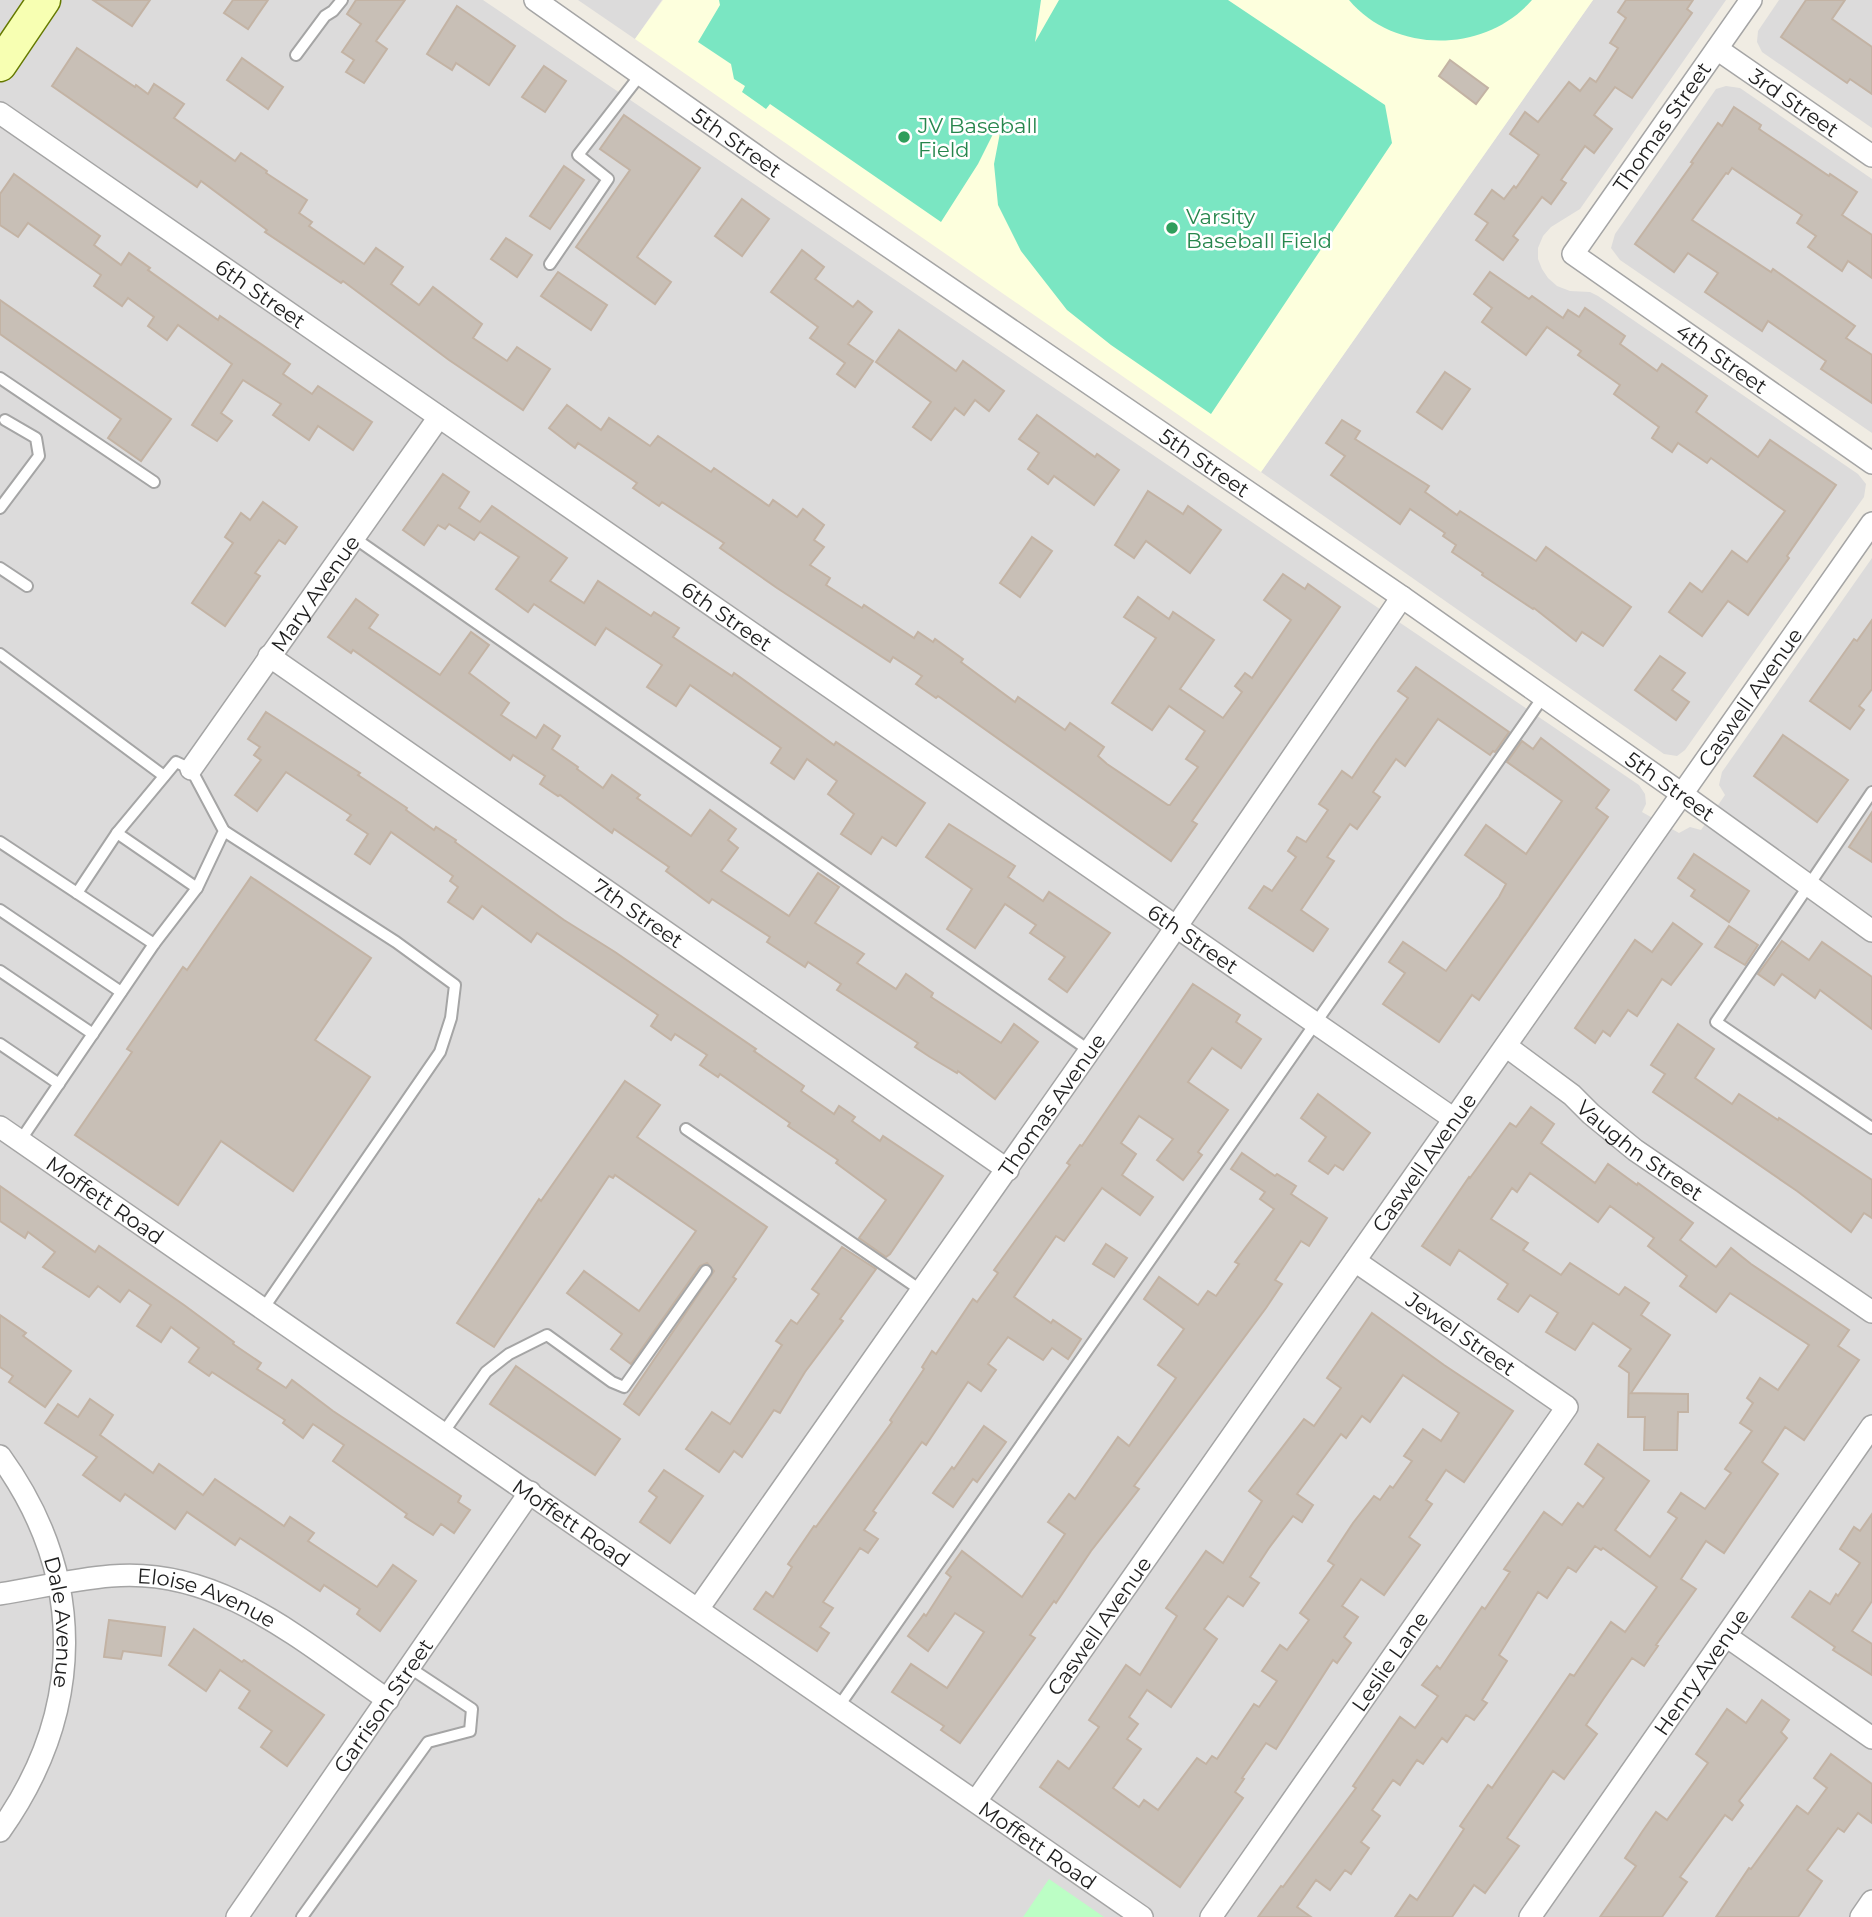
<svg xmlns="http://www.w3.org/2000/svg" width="1872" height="1917" font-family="Montserrat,sans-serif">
<rect width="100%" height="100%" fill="#f0ece3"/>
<!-- residential -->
<g fill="#dcdbdb">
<polygon points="0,0 483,0 1639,785 1645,794 1646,804 1642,812 1679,833 1690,827 1701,830 1725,795 1719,785 1722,772 1872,558 1872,1917 0,1917"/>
<polygon points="578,0 662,0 635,39"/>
<polygon points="1593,0 1726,0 1580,209 1551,227 1543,236 1538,248 1538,259 1542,269 1548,278 1557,286 1570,291 1590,292 1598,296 1858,474 1866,484 1864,497 1685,750 1677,756 1664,754 1261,472"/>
<polygon points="1779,0 1872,0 1872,128 1762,52 1757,42 1758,31"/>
<polygon points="1726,86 1740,88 1872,179 1872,433 1620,260 1611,248 1615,234 1716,89"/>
</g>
<!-- education -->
<polygon fill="#fdffdd" points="663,0 1593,0 1261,472 635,39"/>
<!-- park -->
<polygon fill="#bcfec5" points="1049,1879 1104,1917 1023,1917"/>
<!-- pitch -->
<g fill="#7ae6c2">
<polygon points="719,0 1041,0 1035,42 1059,0 1228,0 1385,105 1392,143 1211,414 1111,345 1067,310 1021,251 998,205 994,164 1004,112 978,164 941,222 770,104 766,109 742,92 745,86 734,79 731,64 698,42 720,5"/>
<path d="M1349,0h183c-46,53 -137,55 -183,0z"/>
</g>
<!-- building -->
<g fill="#c8bfb6" stroke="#c3b3a4" stroke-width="2" fill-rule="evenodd">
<polygon points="93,0 150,0 132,26"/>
<polygon points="233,0 268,0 248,29 224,13"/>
<polygon points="356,0 405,0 376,41 387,49 364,83 346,72 354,60 342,52 361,24 347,14"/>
<polygon points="1626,0 1693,0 1687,9 1692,13 1632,98 1615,87 1594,115 1612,129 1594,153 1585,146 1561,180 1566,183 1551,204 1542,197 1513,236 1518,240 1503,260 1476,240 1488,223 1475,214 1492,190 1504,199 1514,186 1516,188 1539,155 1510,134 1525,112 1538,122 1569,82 1580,91 1590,78 1596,82 1618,48 1610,43 1626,18 1618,12"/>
<polygon points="1806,0 1845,0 1832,19 1872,47 1872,94 1850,79 1847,83 1781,37"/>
<polygon points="457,6 515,46 489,85 456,63 452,70 427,54"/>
<polygon points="77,48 135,87 136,85 148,94 154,84 184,104 174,118 235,161 241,153 267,171 266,173 307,200 299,213 312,222 309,226 364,264 376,248 403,267 391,284 419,305 433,287 482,324 473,338 507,361 517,347 550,369 523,410 449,360 343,281 341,283 265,232 267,230 201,181 197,187 52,86"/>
<polygon points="242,58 283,87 268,109 227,80"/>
<polygon points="1450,60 1488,88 1476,104 1439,76"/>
<polygon points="544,66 566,81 545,112 522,97"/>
<polygon points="1734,107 1761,125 1759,129 1829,176 1830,174 1857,192 1842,215 1872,235 1872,278 1848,261 1842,271 1808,247 1816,236 1797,223 1802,215 1732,168 1728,174 1726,173 1692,220 1771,272 1773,269 1855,326 1846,338 1872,355 1872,403 1821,369 1826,361 1768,321 1762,331 1705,292 1718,273 1688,253 1674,272 1635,244 1693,163 1691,162 1718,123 1722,126"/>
<polygon points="624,115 700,168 637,257 671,282 655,304 576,247 630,170 600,149"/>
<polygon points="564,166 584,180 550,229 530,216"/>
<polygon points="14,174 100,236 94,245 121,265 129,253 150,268 148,270 218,320 220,316 290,364 283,374 312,394 318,386 372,422 353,450 318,426 309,440 273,415 281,404 243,380 221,413 232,421 217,441 192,425 232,364 178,325 167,340 148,326 154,317 128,298 122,306 94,286 101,275 28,223 18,237 0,225 0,194"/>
<polygon points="742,199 769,219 742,256 715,236"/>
<polygon points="506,238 532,255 517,277 491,259"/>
<polygon points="802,250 824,267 815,279 853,307 858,301 872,312 848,344 873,361 855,387 837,374 845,363 810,338 818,327 771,292"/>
<polygon points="558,272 607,305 591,330 541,296"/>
<polygon points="1490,272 1529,299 1532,296 1563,318 1568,310 1579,317 1585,308 1625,336 1620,344 1657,371 1662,364 1707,396 1696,412 1758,457 1770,440 1836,485 1787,556 1789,558 1748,615 1728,601 1702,636 1669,612 1690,583 1702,592 1732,551 1747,562 1785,511 1711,458 1707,463 1678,443 1672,452 1652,438 1659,427 1614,394 1620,385 1578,355 1581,351 1547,327 1526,355 1482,322 1492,308 1474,294"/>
<polygon points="0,300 171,419 141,461 108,438 121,419 0,334"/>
<polygon points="899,330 956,371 963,361 1004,391 989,411 975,400 964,415 955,408 931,440 913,427 931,402 876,362"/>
<polygon points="1445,372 1470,389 1442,429 1417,412"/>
<polygon points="567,405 601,430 609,418 650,446 658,436 711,472 714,468 769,506 773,500 797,517 803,509 824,525 814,540 824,547 810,565 830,578 826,585 862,608 864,605 914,638 918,632 933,642 935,639 963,659 961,662 1015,702 1018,697 1065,730 1070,723 1104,747 1098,756 1107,764 1168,805 1170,805 1198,767 1186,759 1205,731 1169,706 1152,730 1112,703 1156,638 1124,617 1138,597 1169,619 1173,612 1214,640 1180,689 1223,718 1242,692 1235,686 1245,673 1252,678 1291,620 1264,600 1283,574 1305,589 1308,584 1340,607 1192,821 1197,824 1171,861 938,696 936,698 916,684 922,676 893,657 890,662 777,588 720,548 724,543 662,502 659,506 633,488 637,483 578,443 575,448 549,428"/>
<polygon points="1037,415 1095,457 1097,454 1119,470 1094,505 1054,476 1048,484 1028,469 1039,453 1019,439"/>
<polygon points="1342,420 1360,431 1355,439 1429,486 1425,492 1457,515 1460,511 1536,561 1546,547 1631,607 1603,646 1582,632 1576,641 1534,608 1533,609 1482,575 1483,573 1452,552 1456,545 1443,536 1445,533 1410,509 1400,524 1331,475 1345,456 1326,443"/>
<polygon points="443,474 469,492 459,508 480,522 492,506 567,558 550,581 584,603 598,581 651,616 654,612 679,628 673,637 732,676 734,673 834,745 836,742 925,803 896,846 882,837 871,854 841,834 854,814 828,794 837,781 807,759 794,779 771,763 781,748 690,685 676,706 647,687 662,665 606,628 595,645 534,604 528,612 496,589 519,557 480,532 474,540 449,524 445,529 438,525 424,545 403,530"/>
<polygon points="1148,491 1183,514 1188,506 1221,530 1190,573 1146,541 1134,558 1115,545"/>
<polygon points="263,502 297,527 285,544 279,540 255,573 260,576 225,626 192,603 233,543 225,537 241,513 250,520"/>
<polygon points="1032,537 1052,551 1020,597 1000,583"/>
<polygon points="356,599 378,615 369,628 440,675 471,632 489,645 469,673 509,703 501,715 536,738 544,725 560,736 552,749 578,767 577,769 603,788 612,775 640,795 637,798 691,836 710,810 736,829 728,840 738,848 721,871 789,916 818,873 839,887 815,923 864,954 857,963 896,989 906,974 933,993 931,997 1001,1043 1014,1024 1038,1042 995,1099 958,1071 957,1073 930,1057 915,1047 918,1043 837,990 841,984 808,962 805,967 767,942 770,937 712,899 709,903 666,871 669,867 614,829 612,833 560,795 558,796 540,784 545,776 513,755 510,760 353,650 351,653 328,637"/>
<polygon points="1872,620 1872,689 1859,706 1864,710 1850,729 1810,701 1854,639 1857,641"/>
<polygon points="1660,656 1685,673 1672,690 1689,702 1676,720 1635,690"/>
<polygon points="1416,667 1509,732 1495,752 1493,751 1490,755 1438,719 1405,766 1396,759 1373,792 1380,797 1357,829 1350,824 1327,857 1334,861 1301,910 1328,929 1313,951 1249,908 1264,886 1272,891 1296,857 1288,851 1297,837 1306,842 1328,810 1319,804 1342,771 1352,778 1375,744 1408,698 1398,691"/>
<polygon points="266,712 360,773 358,775 407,808 406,810 434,830 436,827 456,840 455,842 564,920 615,952 756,1049 754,1051 804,1086 801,1091 834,1114 839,1106 855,1117 852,1121 880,1141 883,1136 943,1176 890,1254 886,1257 859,1238 886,1200 836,1163 838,1160 788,1126 790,1123 720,1074 718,1077 700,1065 707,1055 675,1034 671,1040 651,1026 658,1015 537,933 531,942 482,906 473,919 448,902 458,887 450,881 453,876 391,832 370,864 355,854 368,834 347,820 351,815 286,772 257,811 235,795 261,760 254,755 260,747 248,739"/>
<polygon points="1783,735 1848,780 1817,822 1754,776"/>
<polygon points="1541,738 1609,790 1596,808 1608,817 1479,1000 1472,995 1439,1042 1383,1004 1405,973 1389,962 1403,942 1446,971 1499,897 1506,884 1465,855 1486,825 1526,854 1562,801 1507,762 1522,741 1533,749"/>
<polygon points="1872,812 1872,862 1849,847"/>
<polygon points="949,824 1015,866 1008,877 1043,901 1049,892 1110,933 1067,992 1049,979 1065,957 1030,933 1036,925 1005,904 975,948 947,929 972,889 926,857"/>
<polygon points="1694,854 1749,891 1729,922 1691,896 1695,890 1678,878"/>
<polygon points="251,877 371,958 315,1040 370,1077 293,1191 221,1141 178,1205 75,1135 132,1052 127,1049 183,967 187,970"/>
<polygon points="1673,923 1702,944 1671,985 1662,979 1637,1016 1628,1010 1610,1036 1603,1031 1595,1043 1575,1028 1635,940 1652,952"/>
<polygon points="1729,926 1758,945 1745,965 1715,947"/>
<polygon points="1782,941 1809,960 1822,942 1872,977 1872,1029 1820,990 1815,998 1782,974 1774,985 1758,974"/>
<polygon points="1193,984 1240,1015 1236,1022 1261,1039 1241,1068 1212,1048 1188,1082 1228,1110 1198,1152 1202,1155 1183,1180 1157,1160 1173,1139 1139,1116 1121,1143 1136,1154 1122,1175 1153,1197 1140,1215 1102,1188 1064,1241 1056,1236 1014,1297 1051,1323 1053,1320 1081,1339 1068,1359 1052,1348 1043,1360 1008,1337 988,1364 996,1370 981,1391 968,1382 926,1445 922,1442 873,1511 876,1513 864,1530 878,1539 868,1553 860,1548 823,1602 833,1608 820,1627 829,1633 817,1651 754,1609 766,1592 773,1597 792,1567 788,1564 814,1526 816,1527 892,1422 890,1420 924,1369 922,1367 932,1351 936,1354 973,1299 977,1302 998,1273 994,1270 1070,1165 1067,1163 1080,1145 1082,1146"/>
<polygon points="1678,1024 1714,1049 1695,1078 1732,1104 1739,1094 1778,1120 1779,1118 1872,1180 1872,1218 1864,1213 1851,1232 1797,1191 1653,1092 1665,1074 1651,1065"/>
<polygon points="625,1081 660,1105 637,1137 767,1227 733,1277 736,1279 639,1415 624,1404 714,1271 707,1263 700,1266 631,1364 611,1349 622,1334 567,1293 584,1271 639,1311 696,1231 615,1175 613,1178 609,1176 494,1347 457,1323 539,1199 541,1201"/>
<polygon points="1318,1094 1370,1133 1343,1170 1335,1165 1328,1174 1309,1161 1326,1137 1301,1118"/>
<polygon points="1531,1107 1554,1124 1541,1143 1595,1183 1608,1164 1637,1185 1638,1183 1693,1223 1680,1240 1716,1267 1731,1248 1751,1264 1849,1330 1838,1346 1859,1360 1804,1440 1785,1427 1762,1462 1778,1474 1724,1553 1706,1541 1681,1579 1696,1589 1656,1645 1658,1646 1644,1666 1632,1658 1604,1698 1586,1725 1597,1734 1564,1779 1553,1771 1507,1838 1519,1846 1485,1893 1474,1885 1452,1917 1395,1917 1410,1895 1417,1900 1464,1829 1460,1826 1488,1785 1492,1788 1570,1674 1574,1676 1611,1622 1625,1632 1657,1587 1603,1548 1601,1550 1595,1546 1576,1572 1568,1567 1547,1598 1538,1592 1499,1655 1507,1661 1482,1700 1487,1703 1474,1720 1466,1715 1447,1742 1442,1738 1423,1764 1417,1760 1400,1785 1393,1780 1372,1810 1380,1816 1361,1842 1369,1848 1351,1874 1345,1870 1330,1890 1316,1880 1297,1907 1311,1917 1258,1917 1281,1886 1283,1887 1356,1788 1353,1786 1400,1717 1415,1728 1438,1696 1422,1685 1437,1666 1440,1669 1482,1607 1485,1609 1510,1572 1504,1569 1544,1512 1562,1525 1578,1503 1583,1507 1604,1478 1585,1464 1598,1444 1649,1481 1615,1530 1650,1557 1677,1518 1668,1512 1681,1493 1705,1509 1731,1473 1725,1469 1752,1431 1740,1423 1753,1403 1747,1398 1760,1378 1778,1390 1809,1345 1730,1293 1716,1312 1680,1286 1687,1276 1648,1246 1654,1238 1610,1206 1598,1222 1530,1173 1517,1192 1512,1188 1491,1219 1528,1243 1523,1250 1561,1275 1570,1263 1619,1295 1625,1287 1649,1303 1641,1315 1670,1335 1631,1393 1688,1394 1688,1412 1678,1412 1677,1450 1644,1450 1645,1417 1628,1417 1629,1373 1619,1366 1631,1349 1593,1323 1575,1350 1546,1332 1558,1313 1530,1295 1518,1312 1498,1299 1508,1284 1459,1250 1450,1265 1422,1246 1469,1177 1470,1178 1510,1123 1516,1127"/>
<polygon points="1242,1153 1275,1176 1277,1174 1296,1186 1291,1194 1327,1218 1309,1246 1301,1241 1275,1280 1282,1284 1266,1308 1134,1486 1139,1489 1091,1551 1056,1603 1054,1601 1030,1635 1035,1638 960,1743 941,1730 944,1726 892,1692 911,1664 947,1688 984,1632 955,1613 928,1651 908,1636 924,1614 926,1616 951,1577 946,1573 962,1551 1022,1597 1065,1534 1048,1522 1069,1494 1075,1499 1118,1437 1129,1446 1176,1378 1158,1365 1184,1329 1144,1299 1159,1277 1198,1305 1208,1291 1216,1296 1239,1264 1235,1262 1274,1209 1260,1199 1265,1192 1231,1169"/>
<polygon points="0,1186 95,1252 99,1246 184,1305 234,1342 233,1344 261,1363 257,1369 286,1388 292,1380 333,1411 461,1496 458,1502 470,1510 454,1533 441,1524 433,1535 405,1517 407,1514 333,1461 344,1445 313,1424 303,1438 283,1423 285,1420 212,1372 209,1376 189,1362 199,1348 171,1327 161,1342 137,1326 151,1305 129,1290 120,1302 98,1286 89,1297 43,1267 55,1252 28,1232 25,1238 0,1221"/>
<polygon points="1106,1244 1127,1258 1114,1277 1093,1264"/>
<polygon points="842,1247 876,1269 840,1319 843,1321 805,1372 780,1413 774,1410 742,1457 734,1451 719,1472 686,1449 712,1412 730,1424 782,1345 776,1341 791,1320 797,1324 819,1294 812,1289"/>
<path d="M1372,1313l72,52 69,46 -49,71 -18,-12 -20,30 6,4 -23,33 11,8 -36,50 -23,-16 -19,27 16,11 -14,20 7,6 -14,20 -4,-3 -57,89 -10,-6 -24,35 2,1 -9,13 8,6 -63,89 -140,-100 18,-26 11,8 30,-42 -10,-7 37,-55 14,10 37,-59 -11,-8 40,-57 17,12 39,-62 -13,-10 55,-72 10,7 27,-38 -14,-10zM1403,1375l56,38 -18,28 -18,-12 -19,27 8,5 -19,27 -3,-2 -10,14 -6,-4 -21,27 -25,38 6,4 -34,48 9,7 -22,30 -7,-5 -18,26 15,10 -18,26 -5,-3 -37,55 -5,-3 -6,8 -9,-6 -39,52 -14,-10 -5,7 -26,-19 28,-39 -14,-10 11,-15 -9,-7 18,-27 24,17 46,-68 -13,-10 24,-33 15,10 16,-23 -9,-6 19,-29 24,-32 9,6 11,-17 -16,-11 44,-60 5,4 16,-22 8,6z"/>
<polygon points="0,1315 26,1333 23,1336 71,1371 45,1407 9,1382 13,1376 0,1367"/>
<polygon points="516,1366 620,1439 595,1475 490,1404"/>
<polygon points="90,1399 113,1415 100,1435 153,1473 159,1464 203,1495 215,1479 284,1526 290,1517 314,1533 308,1541 377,1587 393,1565 416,1581 380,1631 357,1614 360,1609 324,1585 320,1591 240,1538 235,1545 187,1512 175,1529 125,1494 120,1501 83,1475 97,1457 45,1423 58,1404 78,1417"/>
<polygon points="984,1426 1006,1442 977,1482 973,1479 953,1507 933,1493 952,1467 954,1469"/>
<polygon points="664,1470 703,1496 670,1543 640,1522 657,1497 649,1491"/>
<polygon points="1872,1514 1872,1601 1852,1631 1872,1644 1872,1675 1833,1650 1835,1647 1792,1617 1810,1591 1830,1604 1836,1594 1838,1596 1860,1563 1840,1549 1854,1527 1860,1531"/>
<polygon points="109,1620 165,1627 161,1656 123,1651 121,1659 104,1657"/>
<polygon points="194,1629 242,1662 244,1660 324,1715 287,1766 261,1747 272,1731 239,1708 250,1691 220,1670 206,1691 169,1665"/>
<polygon points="1762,1700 1789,1720 1781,1732 1787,1738 1739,1801 1743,1805 1732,1820 1725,1815 1680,1877 1687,1882 1662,1917 1600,1917 1636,1866 1625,1858 1642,1832 1656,1812 1667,1820 1708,1763 1696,1754 1727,1709 1746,1723"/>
<polygon points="1831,1754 1872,1784 1872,1823 1858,1813 1844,1832 1838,1828 1807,1870 1822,1881 1798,1917 1716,1917 1749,1868 1751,1869 1797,1806 1808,1814 1827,1788 1814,1778"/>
</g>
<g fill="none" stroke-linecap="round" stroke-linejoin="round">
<!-- service casing -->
<g stroke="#a5a5a5" stroke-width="14">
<g id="service">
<polyline points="296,55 325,16 333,11 342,0"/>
<polyline points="550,264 608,179 578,155 641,74"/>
<polyline points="0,378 154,482"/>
<polyline points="0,508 39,456 36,438 5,420"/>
<polyline points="353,537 1090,1051"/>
<polyline points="0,568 27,586"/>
<polyline points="0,654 164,776"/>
<polyline points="1872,792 1716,1022 1872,1128"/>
<polyline points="224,831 396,942 455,985 451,1018 440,1052 263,1309"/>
<polyline points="117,833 176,762 191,769 224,831 197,888"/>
<polyline points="0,842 154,944 20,1141"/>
<polyline points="77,893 117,833 197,888 154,944"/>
<polyline points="0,910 121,992"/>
<polyline points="0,971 93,1034"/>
<polyline points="0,1044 59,1084"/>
<polyline points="686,1129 922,1291"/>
<polyline points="443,1433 486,1372 509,1354 547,1335 612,1382 624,1387 706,1271"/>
<polyline points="839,1706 1543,697"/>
<polyline points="302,1917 428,1742 470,1731 472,1709 410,1668"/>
</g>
</g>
<!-- minor casing -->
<g stroke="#a5a5a5" stroke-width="24">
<g id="minor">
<path id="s1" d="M535,0l240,169 627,428 280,197 190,137"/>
<path id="s2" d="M1751,0l-178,254 299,209"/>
<path id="s3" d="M1717,49l155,107"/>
<path id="s4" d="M0,113l1454,1006"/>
<path id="s5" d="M269,656l739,514"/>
<path id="s6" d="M191,769l248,-352"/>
<path id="s7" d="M1506,1046l66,49 19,19 44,36 237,162"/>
<path id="s8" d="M0,1127l1142,790"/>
<path id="s9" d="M0,1456c87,120 85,255 0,375"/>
<path id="s10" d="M0,1594c37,-6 74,-15 111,-18 109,-10 193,67 277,124"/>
<path id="s11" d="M698,1609l465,-663 239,-349"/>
<polyline points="1726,1636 1872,1738"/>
<path id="s12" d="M976,1801l896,-1278"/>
<path id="s13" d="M237,1917l293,-425"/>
<path id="s14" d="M1211,1917l356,-510 -212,-146"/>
<path id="s15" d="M1530,1917l342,-491"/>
<polyline points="1861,1917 1872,1901"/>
</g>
</g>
<!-- secondary casing -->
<g stroke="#667a00" stroke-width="35">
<polyline id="secondary" points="0,65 44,0"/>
</g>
<!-- service -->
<use href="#service" stroke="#fff" stroke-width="10"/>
<!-- minor -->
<use href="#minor" stroke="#fff" stroke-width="21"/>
<!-- secondary -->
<use href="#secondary" stroke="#f7ffb2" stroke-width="32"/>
</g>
<!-- markers -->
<g fill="#2e9e5b" stroke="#fff" stroke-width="2.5">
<circle cx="904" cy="137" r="7"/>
<circle cx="1172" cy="228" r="7"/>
</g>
<g text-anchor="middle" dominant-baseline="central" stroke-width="5" stroke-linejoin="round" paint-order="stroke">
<!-- street labels -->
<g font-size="21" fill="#1e1e1e" stroke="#fff">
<text stroke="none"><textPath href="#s3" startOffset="94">3rd Street</textPath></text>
<text transform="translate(1662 127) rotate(-55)">Thomas Street</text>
<text stroke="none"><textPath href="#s1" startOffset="247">5th Street</textPath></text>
<text stroke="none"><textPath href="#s4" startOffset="317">6th Street</textPath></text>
<text stroke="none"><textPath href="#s2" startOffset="492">4th Street</textPath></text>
<text stroke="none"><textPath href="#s1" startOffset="814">5th Street</textPath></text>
<text stroke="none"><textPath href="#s6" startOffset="215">Mary Avenue</textPath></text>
<text stroke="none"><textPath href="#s4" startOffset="884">6th Street</textPath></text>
<text stroke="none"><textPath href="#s12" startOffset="1348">Caswell Avenue</textPath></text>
<text stroke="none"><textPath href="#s1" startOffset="1381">5th Street</textPath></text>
<text stroke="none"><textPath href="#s5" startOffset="450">7th Street</textPath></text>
<text stroke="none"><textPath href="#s4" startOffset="1451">6th Street</textPath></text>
<text stroke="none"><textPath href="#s11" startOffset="616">Thomas Avenue</textPath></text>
<text stroke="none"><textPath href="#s7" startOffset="170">Vaughn Street</textPath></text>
<text stroke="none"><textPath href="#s12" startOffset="780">Caswell Avenue</textPath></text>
<text stroke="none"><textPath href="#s8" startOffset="128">Moffett Road</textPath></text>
<text transform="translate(1461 1334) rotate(35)">Jewel Street</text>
<text stroke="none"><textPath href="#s8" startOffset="695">Moffett Road</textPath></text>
<text stroke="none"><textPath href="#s10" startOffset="212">Eloise Avenue</textPath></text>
<text stroke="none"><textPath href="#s9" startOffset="180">Dale Avenue</textPath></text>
<text stroke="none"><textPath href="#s12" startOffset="214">Caswell Avenue</textPath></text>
<text stroke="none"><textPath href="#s14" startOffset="312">Leslie Lane</textPath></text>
<text stroke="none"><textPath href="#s15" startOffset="299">Henry Avenue</textPath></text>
<text stroke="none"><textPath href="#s13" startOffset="257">Garrison Street</textPath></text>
<text stroke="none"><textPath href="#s8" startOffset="1262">Moffett Road</textPath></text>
</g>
<!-- leisure labels -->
<g font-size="21" fill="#27864d" stroke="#fff" text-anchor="start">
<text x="918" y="125">JV Baseball<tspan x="918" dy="24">Field</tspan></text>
<text x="1186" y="216">Varsity<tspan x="1186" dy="24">Baseball Field</tspan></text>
</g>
</g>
</svg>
